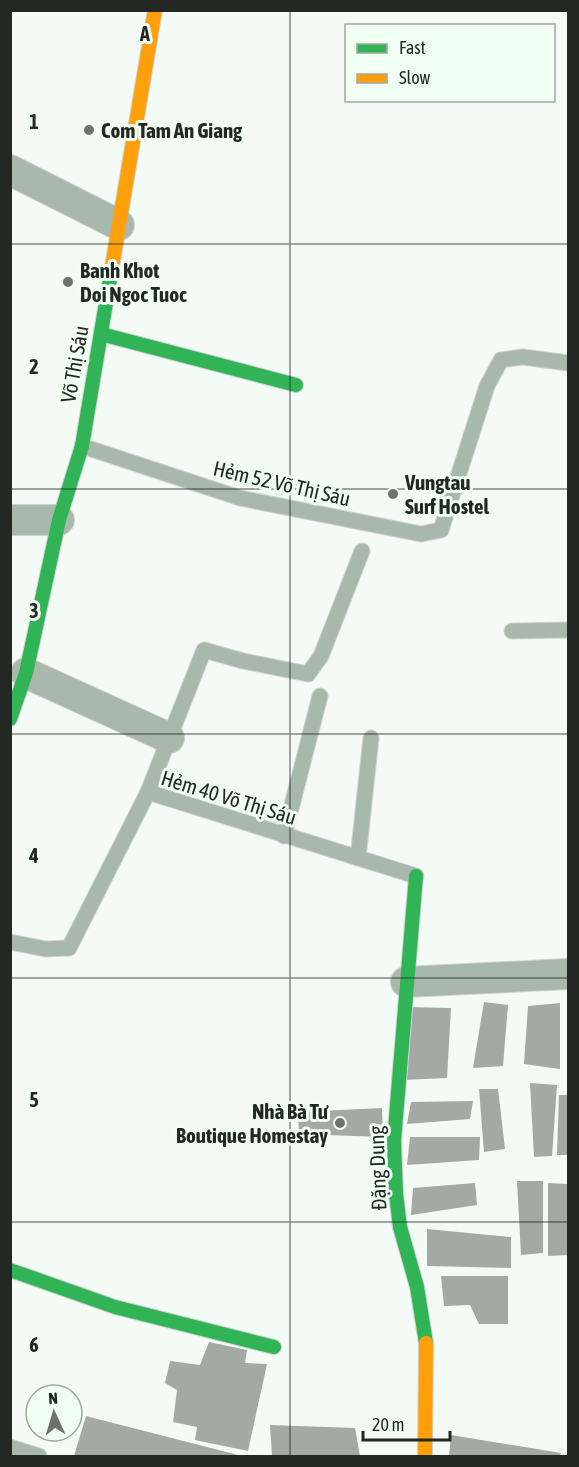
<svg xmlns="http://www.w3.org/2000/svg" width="579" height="1467" font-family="'Asap Condensed',sans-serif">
<rect width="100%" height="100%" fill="#f4faf5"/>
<!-- building -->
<g fill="#a4a9a5">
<polygon points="484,1002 508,1005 503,1066 473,1068"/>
<polygon points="560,1003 560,1069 524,1064 528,1006"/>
<polygon points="406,1007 451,1008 447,1078 402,1080"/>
<polygon points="530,1083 557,1085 552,1156 534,1157"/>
<polygon points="479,1089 498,1089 505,1149 484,1152"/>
<polygon points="559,1095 568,1095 568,1155 557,1155"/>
<polygon points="473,1101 470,1119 407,1124 411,1102"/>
<polygon points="382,1108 383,1137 299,1134 298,1112"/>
<polygon points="410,1137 480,1137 479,1160 407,1165"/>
<polygon points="517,1181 543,1181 543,1253 521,1255"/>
<polygon points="475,1183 477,1205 411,1215 413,1188"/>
<polygon points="548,1183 568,1184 568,1255 548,1256"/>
<polygon points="427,1229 511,1237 511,1268 427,1266"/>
<polygon points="441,1276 508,1276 508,1324 479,1324 470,1305 444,1306"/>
<polygon points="209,1342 247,1350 245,1363 267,1364 248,1451 195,1440 197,1427 173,1422 177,1390 165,1383 170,1361 200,1365"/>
<polygon points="86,1416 242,1456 74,1456"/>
<polygon points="270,1425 355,1428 360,1456 272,1456"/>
<polygon points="451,1435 561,1453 560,1456 449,1456"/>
</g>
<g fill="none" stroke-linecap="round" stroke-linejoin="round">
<!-- lane casing -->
<g stroke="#cfd3d0" stroke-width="17">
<g id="lane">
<polyline points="82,446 240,498 421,534 441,530 487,386 501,360 523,357 568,363"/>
<polyline points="512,631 568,630"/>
<polyline points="148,792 416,876"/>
<polyline points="284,836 320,696"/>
<polyline points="358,858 371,738"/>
<polyline points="10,942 46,949 69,948 148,792 204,650 243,661 308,674 321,656 362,551"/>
<polyline points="10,1447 39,1456"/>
</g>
</g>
<!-- street casing -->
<g stroke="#cfd3d0" stroke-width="32">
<g id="street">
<polyline points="10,170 119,225"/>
<polyline points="10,520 59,520"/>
<polyline points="26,673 169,738"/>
<polyline points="406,982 568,974"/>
</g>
</g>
<!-- fast casing -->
<g stroke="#cfd3d0" stroke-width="16">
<g id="fast">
<polyline points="101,334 296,385"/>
<polyline points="10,719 26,673 59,520 82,446 112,267"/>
<polyline points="416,876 394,1141 396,1194 400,1227 417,1287 426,1343"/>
<polyline points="10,1270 115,1307 274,1347"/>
</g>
</g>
<!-- slow casing -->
<g stroke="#cfd3d0" stroke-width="16">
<g id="slow">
<polyline points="112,267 155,10"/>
<polyline points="425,1456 426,1343"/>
</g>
</g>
<!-- lane -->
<use href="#lane" stroke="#a8b8ac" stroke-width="15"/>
<!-- street -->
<use href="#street" stroke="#a8b8ac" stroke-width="30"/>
<!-- fast -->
<use href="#fast" stroke="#30b455" stroke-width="14"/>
<!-- slow -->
<use href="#slow" stroke="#ff9f0a" stroke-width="14"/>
</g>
<!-- grid -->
<path fill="none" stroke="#232824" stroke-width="1.5" stroke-opacity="0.55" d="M290,10v1446M10,244h558M10,489h558M10,734h558M10,978h558M10,1222h558"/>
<!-- markers -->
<g fill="#6c726d" stroke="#f0fef3" stroke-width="2">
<circle cx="89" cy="130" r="6"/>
<circle cx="68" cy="282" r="6"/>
<circle cx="393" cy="494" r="6"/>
<circle cx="340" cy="1123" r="6"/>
</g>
<g text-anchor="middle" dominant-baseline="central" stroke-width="6" stroke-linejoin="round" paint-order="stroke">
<!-- poi labels -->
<g font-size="21" font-weight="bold" fill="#232824" stroke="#f0fef3" text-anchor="start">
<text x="101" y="130">Com Tam An Giang</text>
<text x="80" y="270">Banh Khot<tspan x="80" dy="24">Doi Ngoc Tuoc</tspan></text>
<text x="405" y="482">Vungtau<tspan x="405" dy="24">Surf Hostel</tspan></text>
<text x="328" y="1111" text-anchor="end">Nhà Bà Tư<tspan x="328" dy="24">Boutique Homestay</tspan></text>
</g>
<!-- street labels -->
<g font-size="21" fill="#232824" stroke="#f0fef3">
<text transform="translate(74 364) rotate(-80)">Võ Thị Sáu</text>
<text transform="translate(282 483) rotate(13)">Hẻm 52 Võ Thị Sáu</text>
<text transform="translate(229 797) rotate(17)">Hẻm 40 Võ Thị Sáu</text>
<text transform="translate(377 1168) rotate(-92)">Đặng Dung</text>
</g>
</g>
<g font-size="20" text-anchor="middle" font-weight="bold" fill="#232824" stroke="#f0fef3" stroke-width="6" stroke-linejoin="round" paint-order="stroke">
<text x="145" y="41">A</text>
<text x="34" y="129">1</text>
<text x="34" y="374">2</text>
<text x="34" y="618">3</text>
<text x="34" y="863">4</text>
<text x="34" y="1107">5</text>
<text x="34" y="1352">6</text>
</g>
<!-- border -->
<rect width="579" height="1467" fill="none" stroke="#232824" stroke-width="24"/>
<!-- legend -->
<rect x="345" y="24" width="210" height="78" fill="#f0fef3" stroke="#9ea8a0" stroke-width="1.5"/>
<rect x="357" y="44" width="30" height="9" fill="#30b455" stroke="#9ea8a0" stroke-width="1.5"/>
<text x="399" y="54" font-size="18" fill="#232824">Fast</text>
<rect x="357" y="74" width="30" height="9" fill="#ff9f0a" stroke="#9ea8a0" stroke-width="1.5"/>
<text x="399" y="84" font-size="18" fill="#232824">Slow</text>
<!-- north arrow -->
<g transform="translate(54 1413) rotate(356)"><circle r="28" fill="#f0fef3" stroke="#9ea8a0" stroke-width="1.5"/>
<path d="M0-4.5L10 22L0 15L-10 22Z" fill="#6c726d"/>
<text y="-9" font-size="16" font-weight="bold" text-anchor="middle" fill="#232824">N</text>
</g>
<!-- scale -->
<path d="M363 1431v9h87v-9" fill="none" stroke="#232824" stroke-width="3"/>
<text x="372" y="1431" font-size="18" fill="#232824" stroke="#f0fef3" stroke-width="4.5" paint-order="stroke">20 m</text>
</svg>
